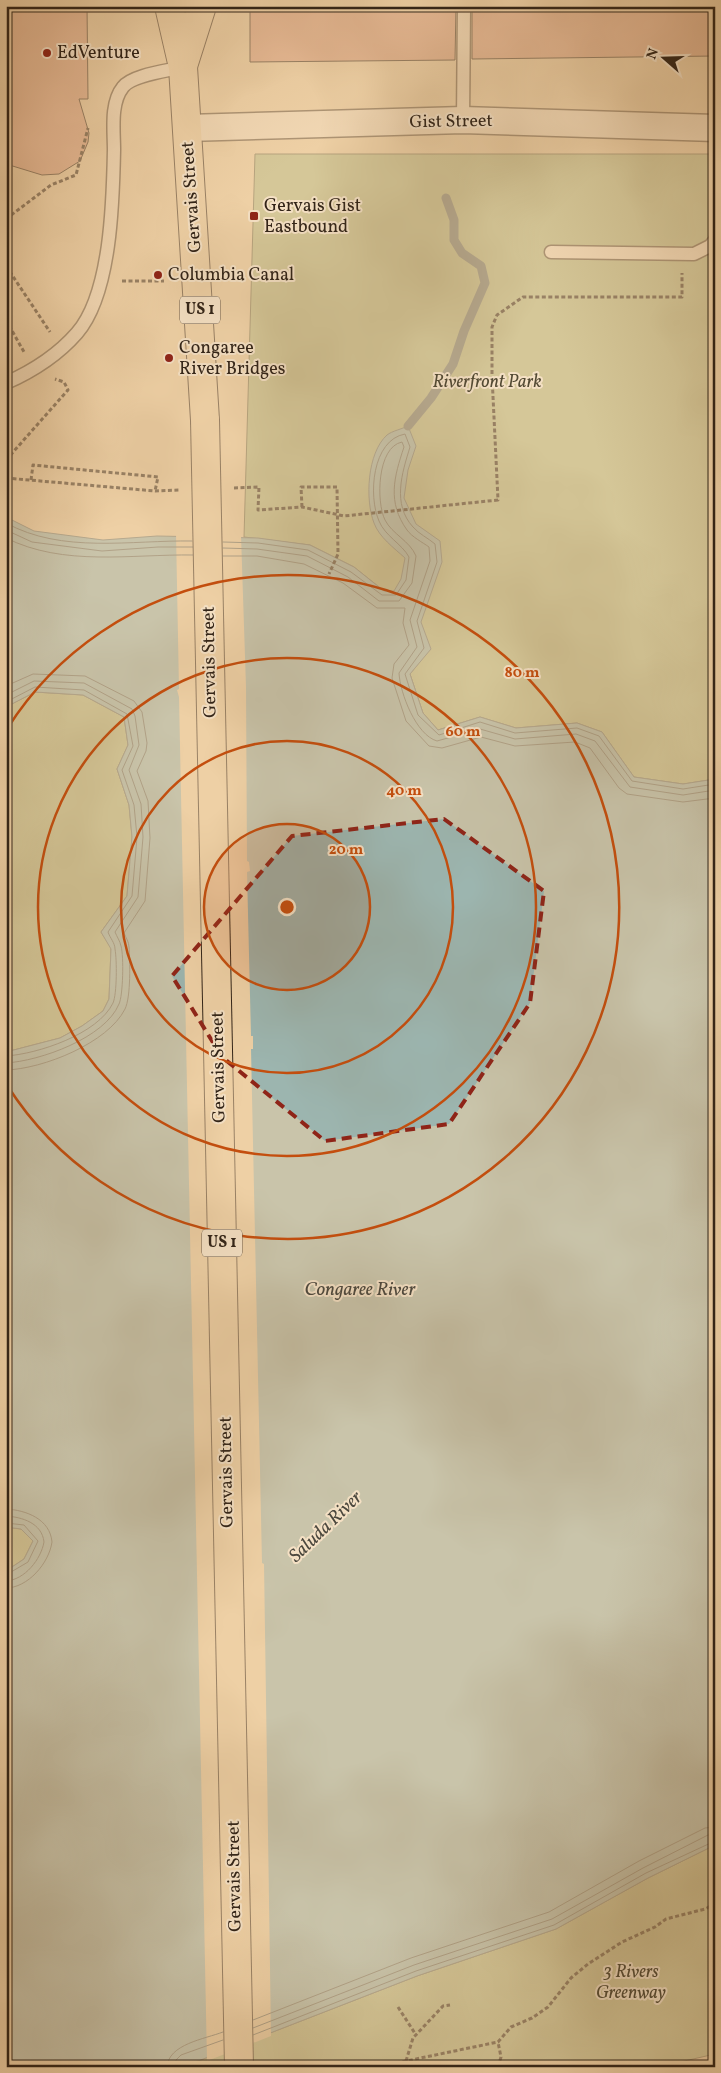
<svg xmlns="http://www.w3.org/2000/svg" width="721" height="2073" font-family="Vollkorn,serif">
<rect width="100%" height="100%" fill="#eed0a5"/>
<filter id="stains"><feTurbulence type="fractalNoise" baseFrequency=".004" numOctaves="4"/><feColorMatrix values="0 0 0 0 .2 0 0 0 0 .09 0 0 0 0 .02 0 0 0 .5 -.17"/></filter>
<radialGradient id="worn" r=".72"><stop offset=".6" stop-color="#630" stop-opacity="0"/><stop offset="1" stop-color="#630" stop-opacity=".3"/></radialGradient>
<!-- green -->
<g fill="#b6bc88" stroke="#747050">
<polygon points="255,154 715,154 715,779 683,784 634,777 602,732 577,723 516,728 480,717 438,730 423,713 410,674 430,649 384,591 354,567 310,545 244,537"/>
<polygon points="35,692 83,695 124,717 128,745 117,769 129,805 132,837 127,896 101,932 111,948 109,999 103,1011 82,1026 60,1038 6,1052 6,707"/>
<polygon points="6,1527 21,1529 33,1541 24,1559 6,1571"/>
<polygon points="715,1845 715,2054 658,2067 177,2067 198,2061 417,1976 556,1929 648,1878"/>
</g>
<!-- water -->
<path fill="#9cb5af" stroke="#727b73" d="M408,426l8,20 -8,24 -4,28 12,26 24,17 2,21 -21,60 10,27 -21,25 13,39 15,17 42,-13 36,11 61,-5 25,9 32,45 49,7 32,-5v1066l-67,33 -92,51 -139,47 -219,85 -21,6h-171v-496l18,-12 9,-18 -12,-12 -15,-2v-475l54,-14 22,-12 21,-15 6,-12 2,-50 -10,-17 26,-36 5,-59 -3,-32 -12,-36 11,-24 -4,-28 -41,-22 -48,-3 -29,15v-190l28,14 69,9 54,-4 101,2 52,7 44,22 30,24h10l7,-12 4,-21c-11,-10 -26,-21 -31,-35 -9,-23 -7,-70 13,-88 5,-4 15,-6 21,-9z"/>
<!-- pier -->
<polygon fill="#eed0a5" points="176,533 241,535 246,687 247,861 249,862 250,871 247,872 251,1036 253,1036 253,1049 251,1049 262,1563 264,1564 271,2036 207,2061 179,697 177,690 179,689"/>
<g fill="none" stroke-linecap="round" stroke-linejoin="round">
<!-- shore -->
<g stroke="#676c64" stroke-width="1">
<path d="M6,523c56,31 125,17 186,18"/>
<polyline points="6,530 32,542 102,551 158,547 193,547"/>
<path d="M6,538c58,29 125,16 187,17"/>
<path d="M223,542l35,1 50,7 43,22 31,23h14l10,-15 3,-23c-7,-13 -24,-21 -30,-36 -11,-25 -7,-81 26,-87l5,13c-8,26 -18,57 3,80 6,7 15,11 22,17l2,18 -20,59 7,27 -19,26 13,41 21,20 41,-13 35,11 62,-5 22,8 33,45 51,8 32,-5"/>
<path d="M223,548l34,1 50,7 41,21 31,24h20l13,-18 4,-27c-6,-15 -24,-22 -31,-36 -9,-18 -8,-73 17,-78l2,5c-10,30 -17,55 3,83 5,7 15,12 22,17l1,14 -20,59 7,27 -18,26c1,20 17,62 38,68l43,-12 35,10 61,-5 19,7 35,46 53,8 32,-5"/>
<polyline points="223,556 257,556 304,564 343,583 377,608 405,608 403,623 409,645 394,664 392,678 406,721 429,746 442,748 481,737 515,746 575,742 590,748 619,788 627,794 683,802 715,798"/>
<path d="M6,686l27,-12 52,2 49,25 8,11 5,31 -1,8 -9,20 11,30 2,37 -5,63 -21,32c2,5 5,9 5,14 1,13 2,50 -4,62 -17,34 -82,60 -119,61"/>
<path d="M6,695l28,-14 50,2 48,26 3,7 4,29 -10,25 12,34 2,33 -5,60 -23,35c2,5 5,9 6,14 3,10 2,50 -2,58 -14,34 -79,57 -113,59"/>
<path d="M6,702l29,-15 49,3 43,24 6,32 -11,24 12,35 3,32 -5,59 -24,36c2,6 7,11 7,17 2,11 2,45 -2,54 -15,31 -75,51 -107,53"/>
<path d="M6,1509c20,1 44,10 46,33 -3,21 -24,46 -46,46"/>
<path d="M6,1516c16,1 36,7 38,26 -3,17 -19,38 -38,39"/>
<polyline points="6,1523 24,1525 38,1541 28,1562 6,1575"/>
<polyline points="253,2020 411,1958 549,1912 639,1861 705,1828 715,1827"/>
<polyline points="253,2028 414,1965 552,1919 643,1868 708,1835 715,1834"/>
<polyline points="253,2035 416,1971 554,1925 646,1873 715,1841"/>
<path d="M167,2067c1,-23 38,-28 56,-35"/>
<polyline points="175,2067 176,2060 181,2055 223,2040"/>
</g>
<!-- stream -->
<polyline stroke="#727b73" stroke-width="9" points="408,426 431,398 453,364 464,331 485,283 481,266 462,253 454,240 454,220 446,198"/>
</g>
<!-- building -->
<g fill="#dea181" stroke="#322418">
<polygon points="6,6 87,6 88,99 79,99 89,133 88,142 80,161 59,174 42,175 6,164"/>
<polygon points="250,6 456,6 455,60 250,62"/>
<polygon points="472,6 715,6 715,56 472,59"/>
</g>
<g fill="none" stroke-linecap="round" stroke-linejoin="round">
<!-- service casing -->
<g stroke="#614f3b" stroke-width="15">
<g id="service">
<polyline points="463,120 464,6"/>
<polyline points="551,252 694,254 710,246 715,240"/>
<path d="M6,383c27,-12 51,-27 71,-50 34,-39 36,-132 37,-183 0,-19 -4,-47 9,-63 9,-12 44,-16 60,-20"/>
</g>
</g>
<!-- minor casing -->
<g stroke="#614f3b" stroke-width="29">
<polyline id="minor" points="187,128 463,120 715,128"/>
</g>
<!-- primary casing -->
<g stroke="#322418" stroke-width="30">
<g id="primary">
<polyline points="169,6 183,67 205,420"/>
<polyline points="183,66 202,6"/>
</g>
</g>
<!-- path -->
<g stroke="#322418" stroke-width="3" stroke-dasharray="4 2.5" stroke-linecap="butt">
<polyline points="6,219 51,185 76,175 88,128"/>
<polyline points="6,266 50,332"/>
<polyline points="122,281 164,281"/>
<polyline points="6,320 24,352"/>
<polyline points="6,460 68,390 64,382 55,379"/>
<polyline points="6,478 155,491 180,490"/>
<polyline points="31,480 33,465 158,477 155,491"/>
<polyline points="234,488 259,487 258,510 302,507 344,516 498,500 492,376 492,327 497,315 523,297 682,297 682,273"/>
<polyline points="302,507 301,487 337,487 338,554 329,574"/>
<polyline points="398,2007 416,2035"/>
<polyline points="406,2061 413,2038 443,2006 450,2005"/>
<polyline points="377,2067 498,2042 511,2027 532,2018 548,2007 571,1978 588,1964 622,1942 655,1927 666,1919 705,1909 715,1904"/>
<polyline points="498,2067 501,2057 498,2042"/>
</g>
<!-- service -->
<use href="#service" stroke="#f4e0c4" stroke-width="12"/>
<!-- minor -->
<use href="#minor" stroke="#f4e0c4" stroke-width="26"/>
<!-- primary -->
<use href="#primary" stroke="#eed0a5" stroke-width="28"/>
<!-- primary-bridge casing -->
<g stroke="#322418" stroke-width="30" stroke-linecap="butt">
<polyline id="primary-bridge" points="205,420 239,2067"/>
</g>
<!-- primary-bridge -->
<use href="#primary-bridge" stroke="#eed0a5" stroke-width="28"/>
</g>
<!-- marked area -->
<path d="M0 0H721V2073H0ZM444,819l100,72 -14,112 -81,121 -124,17 -103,-84 -50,-81 120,-140z" fill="#eed0a5" fill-opacity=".55" fill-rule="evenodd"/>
<path fill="none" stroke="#8f2418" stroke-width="4" stroke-dasharray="10 6" stroke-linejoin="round" d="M444,819l100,72 -14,112 -81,121 -124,17 -103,-84 -50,-81 120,-140z"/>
<!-- distance rings -->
<circle cx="287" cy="907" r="83" fill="#c44e0e" fill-opacity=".12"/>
<g fill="none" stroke="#c44e0e" stroke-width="2.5">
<circle cx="287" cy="907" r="83"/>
<circle cx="287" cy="907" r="166"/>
<circle cx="287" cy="907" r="249"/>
<path d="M7 729A332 332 0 1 1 7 1085"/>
</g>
<!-- markers -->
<g fill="#8f2418" stroke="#f4e0c4" stroke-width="2">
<circle cx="47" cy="53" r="5"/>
<rect x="249" y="211" width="10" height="10" rx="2.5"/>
<circle cx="158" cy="275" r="5"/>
<circle cx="169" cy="358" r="5"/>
</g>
<g text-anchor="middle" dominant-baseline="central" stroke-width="4" stroke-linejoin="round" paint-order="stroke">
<!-- shield labels -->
<g fill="#f4e0c4" stroke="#6c5c4c" stroke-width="1">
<rect x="180" y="296.5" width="40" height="27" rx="4"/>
<rect x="202" y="1229.5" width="40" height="27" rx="4"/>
</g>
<g font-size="16" font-weight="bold" fill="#322418">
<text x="200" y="310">US 1</text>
<text x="222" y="1243">US 1</text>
</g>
<!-- poi labels -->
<g font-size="18" fill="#322418" stroke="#f4e0c4" text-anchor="start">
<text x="57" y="53">EdVenture</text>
<text x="264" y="206">Gervais Gist<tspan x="264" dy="21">Eastbound</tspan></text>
<text x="168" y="275">Columbia Canal</text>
<text x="179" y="348">Congaree<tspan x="179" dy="21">River Bridges</tspan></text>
</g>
<!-- street labels -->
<g font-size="18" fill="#322418" stroke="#f4e0c4">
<text transform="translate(451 122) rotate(-1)">Gist Street</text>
<text transform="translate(192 197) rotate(-94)">Gervais Street</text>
<text transform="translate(210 662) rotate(-91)">Gervais Street</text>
<text transform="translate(219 1067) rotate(-91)">Gervais Street</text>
<text transform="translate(227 1472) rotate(-91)">Gervais Street</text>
<text transform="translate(235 1876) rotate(-91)">Gervais Street</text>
</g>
<!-- park labels -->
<g font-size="18" font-style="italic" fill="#534a34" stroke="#f4e0c4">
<text x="487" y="382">Riverfront Park</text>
<text x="631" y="1972">3 Rivers<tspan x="631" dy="21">Greenway</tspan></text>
</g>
<!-- water labels -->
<g font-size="19" font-style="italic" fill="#4c483e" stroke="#f4e0c4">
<text x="360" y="1290">Congaree River</text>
<text transform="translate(326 1527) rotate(-44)">Saluda River</text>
</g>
</g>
<circle cx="287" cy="907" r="8" fill="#c44e0e" stroke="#f4e0c4" stroke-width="2.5"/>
<g font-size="15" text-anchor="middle" font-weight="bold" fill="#c44e0e" stroke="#f4e0c4" stroke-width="4" stroke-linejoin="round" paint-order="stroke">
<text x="522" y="677">80 m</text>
<text x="463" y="736">60 m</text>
<text x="404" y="795">40 m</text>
<text x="346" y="854">20 m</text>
</g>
<!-- margin -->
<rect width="721" height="2073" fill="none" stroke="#eed0a5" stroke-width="25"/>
<rect x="8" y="8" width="706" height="2058" fill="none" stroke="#322418" stroke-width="2.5"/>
<rect x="12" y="12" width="696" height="2048" fill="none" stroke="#322418"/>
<!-- north arrow -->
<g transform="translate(664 58) rotate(290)" stroke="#f4e0c4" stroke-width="4" paint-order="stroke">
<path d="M0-4L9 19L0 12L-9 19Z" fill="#322418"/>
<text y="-8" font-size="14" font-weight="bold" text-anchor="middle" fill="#322418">N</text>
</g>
<rect width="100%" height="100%" filter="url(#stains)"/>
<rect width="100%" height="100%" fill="url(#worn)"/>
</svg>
